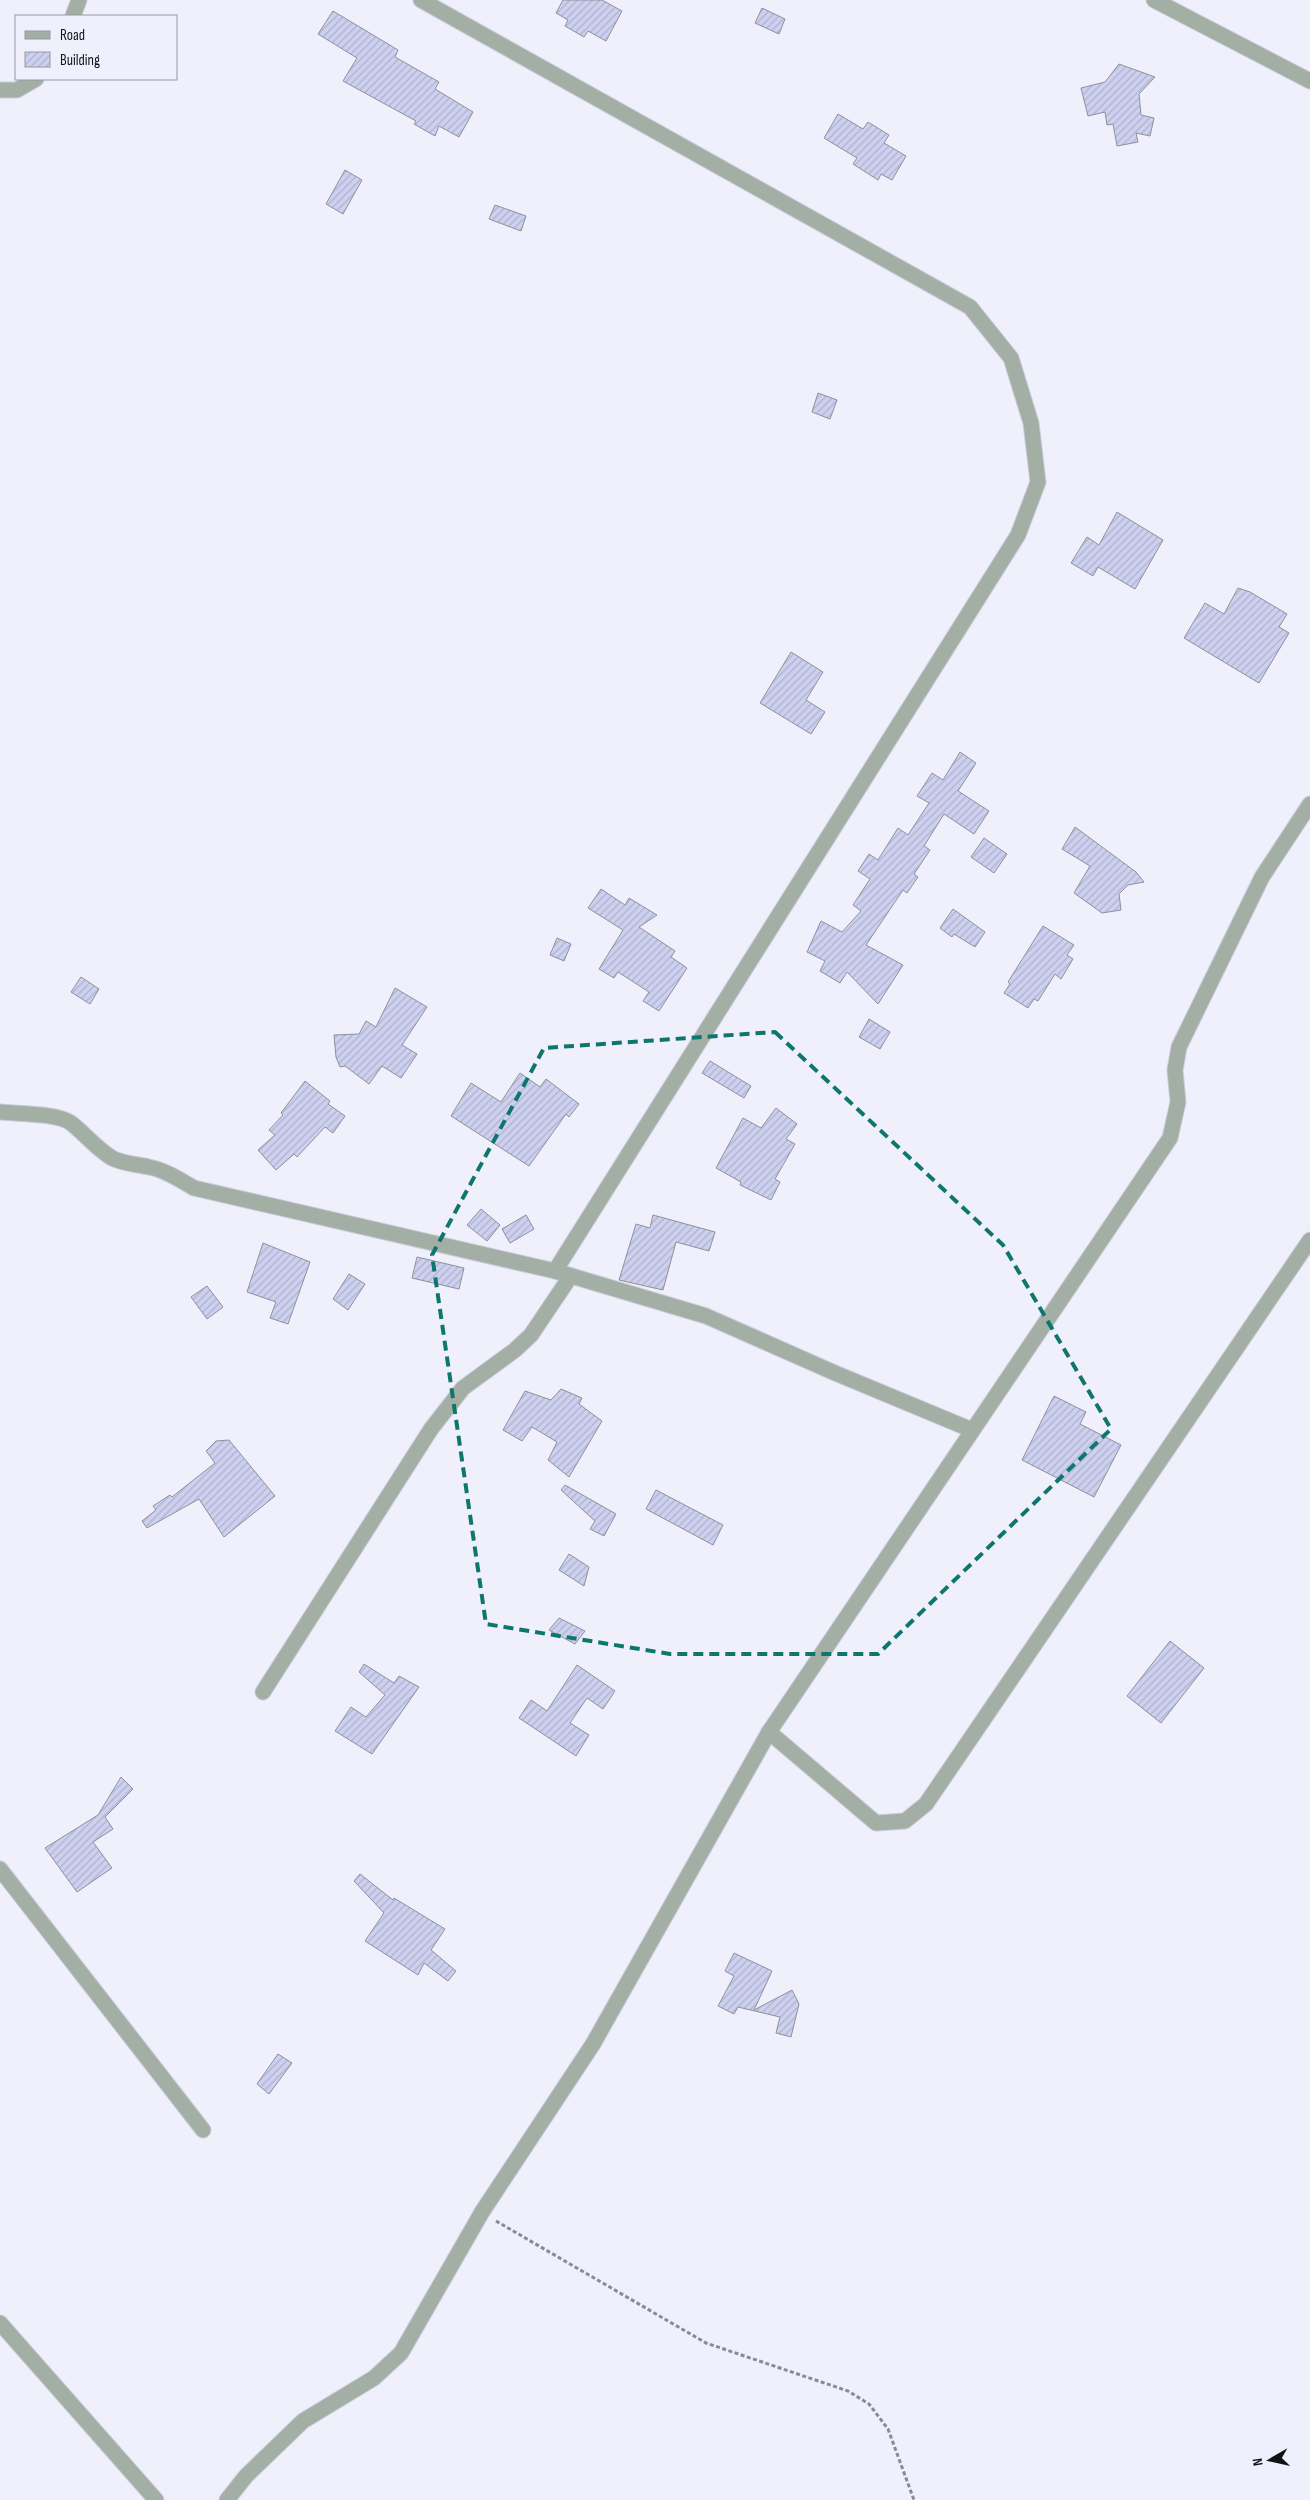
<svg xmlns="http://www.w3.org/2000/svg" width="1310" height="2500" font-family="'Sofia Sans Condensed',sans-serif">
<defs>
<pattern id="building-hatch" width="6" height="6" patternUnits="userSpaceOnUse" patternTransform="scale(1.25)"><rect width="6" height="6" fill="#cdd0ef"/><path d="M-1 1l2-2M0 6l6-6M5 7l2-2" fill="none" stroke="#afb2cc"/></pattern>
</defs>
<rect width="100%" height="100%" fill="#eff0fc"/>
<!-- building -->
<g fill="url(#building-hatch)" stroke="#8e909b">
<polygon points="563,0 602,0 622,11 606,41 588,31 584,37 565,26 568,20 556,13"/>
<polygon points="762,8 785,19 779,34 755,23"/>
<polygon points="333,11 398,50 395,57 439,82 435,89 473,112 459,137 439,126 435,136 414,124 416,121 343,81 357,58 318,34"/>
<polygon points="1119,64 1155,77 1139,94 1141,115 1154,118 1150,136 1136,133 1138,142 1117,146 1113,124 1107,125 1105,112 1088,116 1081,88 1105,82"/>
<polygon points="838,114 863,129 868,122 889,135 884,143 906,156 892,180 881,174 878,180 853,164 857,158 824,138"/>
<polygon points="345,170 362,180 343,214 326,204"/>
<polygon points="495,205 526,216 521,231 489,219"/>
<polygon points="818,393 837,400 830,419 812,412"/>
<polygon points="1117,512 1163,540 1135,589 1098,567 1093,576 1071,563 1087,537 1099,545"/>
<polygon points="1238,588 1250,592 1287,614 1279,627 1289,633 1259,683 1184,638 1205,603 1224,614"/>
<polygon points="791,652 823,672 806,700 825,712 811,734 760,703"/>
<polygon points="960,752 976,763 958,791 989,811 974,834 944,814 924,846 930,850 914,874 918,877 907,893 903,890 866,945 903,965 878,1004 847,972 840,983 820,971 825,961 807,952 821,921 842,932 861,911 853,905 870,879 858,871 869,854 878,860 898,828 908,835 929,803 917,796 932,773 943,780"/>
<polygon points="1075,827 1136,872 1144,882 1128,885 1119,894 1121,910 1102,913 1074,893 1090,866 1062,849"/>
<polygon points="984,838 1007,854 994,873 971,857"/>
<polygon points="601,889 625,905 629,898 657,915 639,927 675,951 671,957 687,968 659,1011 643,1001 649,992 618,972 614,978 599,969 623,930 588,908"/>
<polygon points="953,909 985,932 975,947 954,934 952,937 940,928"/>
<polygon points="1043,926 1074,945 1067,955 1073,959 1061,979 1055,974 1038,1001 1034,999 1028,1008 1004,993 1010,984 1008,982"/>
<polygon points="557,938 571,944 564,961 550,955"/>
<polygon points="81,977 99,989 90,1004 71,992"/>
<polygon points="395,988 427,1007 402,1045 417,1054 401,1078 382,1066 369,1084 345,1066 340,1067 336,1057 334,1035 359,1034 366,1021 376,1027"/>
<polygon points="869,1019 890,1032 880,1049 859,1037"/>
<polygon points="710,1061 751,1086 744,1098 702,1073"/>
<polygon points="520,1073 540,1087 546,1079 579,1104 569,1117 566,1114 529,1166 451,1116 471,1083 501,1102"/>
<polygon points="305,1081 330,1101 328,1104 345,1116 333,1133 325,1127 297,1157 294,1154 276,1170 258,1150 275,1135 269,1130 283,1115 281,1113"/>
<polygon points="776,1108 797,1124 786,1139 795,1144 775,1179 780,1182 771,1200 740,1185 741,1182 716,1168 743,1118 761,1128"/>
<polygon points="481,1209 500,1225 487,1241 467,1225"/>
<polygon points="526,1215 534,1229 510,1243 502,1229"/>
<polygon points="653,1215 715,1232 709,1251 676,1242 663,1290 619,1280 636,1224 650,1228"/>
<polygon points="263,1243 310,1262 288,1324 270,1318 276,1302 247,1292"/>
<polygon points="417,1257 464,1268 459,1289 412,1278"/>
<polygon points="349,1274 365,1284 348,1310 333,1299"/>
<polygon points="207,1286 223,1307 207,1319 191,1297"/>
<polygon points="561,1389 582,1398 579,1404 602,1421 569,1477 548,1460 557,1442 532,1427 522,1441 503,1430 525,1391 551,1400"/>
<polygon points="1054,1396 1086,1412 1080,1424 1121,1445 1094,1497 1022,1460"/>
<polygon points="229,1440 275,1496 224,1537 199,1499 147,1528 142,1521 156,1510 153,1506 170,1495 172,1497 215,1463 206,1451 216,1441"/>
<polygon points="565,1485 616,1514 604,1536 590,1529 595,1521 561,1490"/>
<polygon points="656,1490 723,1525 713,1545 646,1509"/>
<polygon points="569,1554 589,1567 584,1586 559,1570"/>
<polygon points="559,1618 585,1631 575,1644 549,1630"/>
<polygon points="1170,1641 1204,1668 1161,1723 1127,1696"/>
<polygon points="364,1664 394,1683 399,1676 419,1687 372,1754 335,1731 351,1707 366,1717 385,1695 359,1672"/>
<polygon points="577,1665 615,1691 603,1709 587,1698 570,1723 589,1735 576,1756 519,1718 531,1700 547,1711"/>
<polygon points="121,1777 133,1789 105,1817 113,1829 93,1842 112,1868 77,1892 45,1848 98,1815"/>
<polygon points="360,1874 393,1900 394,1898 445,1929 431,1950 456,1971 448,1981 424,1963 418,1975 365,1941 384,1913 354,1881"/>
<polygon points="734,1953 772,1971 754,2010 792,1990 799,2004 791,2037 776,2033 780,2017 738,2007 734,2014 718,2006 734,1976 725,1971"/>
<polygon points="278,2054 292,2063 269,2094 257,2084"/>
</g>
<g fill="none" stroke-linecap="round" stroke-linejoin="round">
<!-- street casing -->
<g stroke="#cbccd7" stroke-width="17">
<g id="street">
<polyline points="421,0 970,307 1011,358 1031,423 1038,482 1018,535 555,1271"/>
<polyline points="1154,0 1310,81"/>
<polyline points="73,16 79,0"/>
<polyline points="0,90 17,90 36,79"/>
<path d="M0,1112c19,2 57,1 71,11 14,11 26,26 41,35 12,6 24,6 37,9 16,3 31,13 45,21l361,83 151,45 129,57 137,57"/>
<polyline points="263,1692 431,1429 463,1388 515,1350 531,1335 570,1277"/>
<polyline points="769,1732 876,1823 905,1821 926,1804 1310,1240"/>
<polyline points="0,1869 203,2130"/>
<polyline points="0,2323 156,2500"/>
<polyline points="227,2500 246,2476 303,2421 374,2378 401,2353 482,2212 593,2044 769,1732 1170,1138 1178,1102 1175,1070 1179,1047 1262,877 1310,804"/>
</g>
</g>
<!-- path -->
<polyline stroke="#898a92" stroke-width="3" stroke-dasharray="4 2.5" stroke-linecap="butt" points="496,2221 706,2343 848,2391 869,2404 888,2429 914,2500"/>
<!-- street -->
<use href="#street" stroke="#a3afa5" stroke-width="15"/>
</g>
<!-- marked area -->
<path fill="none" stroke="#0f766e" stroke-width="4" stroke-dasharray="10 6" stroke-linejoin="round" d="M775,1032l228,213 108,184 -233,225h-208l-184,-30 -54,-369 112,-207z"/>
<!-- legend -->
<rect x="15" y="15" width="162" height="65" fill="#eff0fc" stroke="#9697a0"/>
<rect x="25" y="31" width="25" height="8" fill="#a3afa5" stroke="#9697a0"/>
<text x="60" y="40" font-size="15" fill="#111216">Road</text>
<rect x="25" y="52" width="25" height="15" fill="url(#building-hatch)" stroke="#9697a0"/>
<text x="60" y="65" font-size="15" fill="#111216">Building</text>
<!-- north arrow -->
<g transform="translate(1270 2460) rotate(261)" stroke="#eff0fc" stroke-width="4" paint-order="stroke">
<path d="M0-4L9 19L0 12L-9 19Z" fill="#111216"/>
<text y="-8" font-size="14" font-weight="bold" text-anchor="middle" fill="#111216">N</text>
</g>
</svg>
